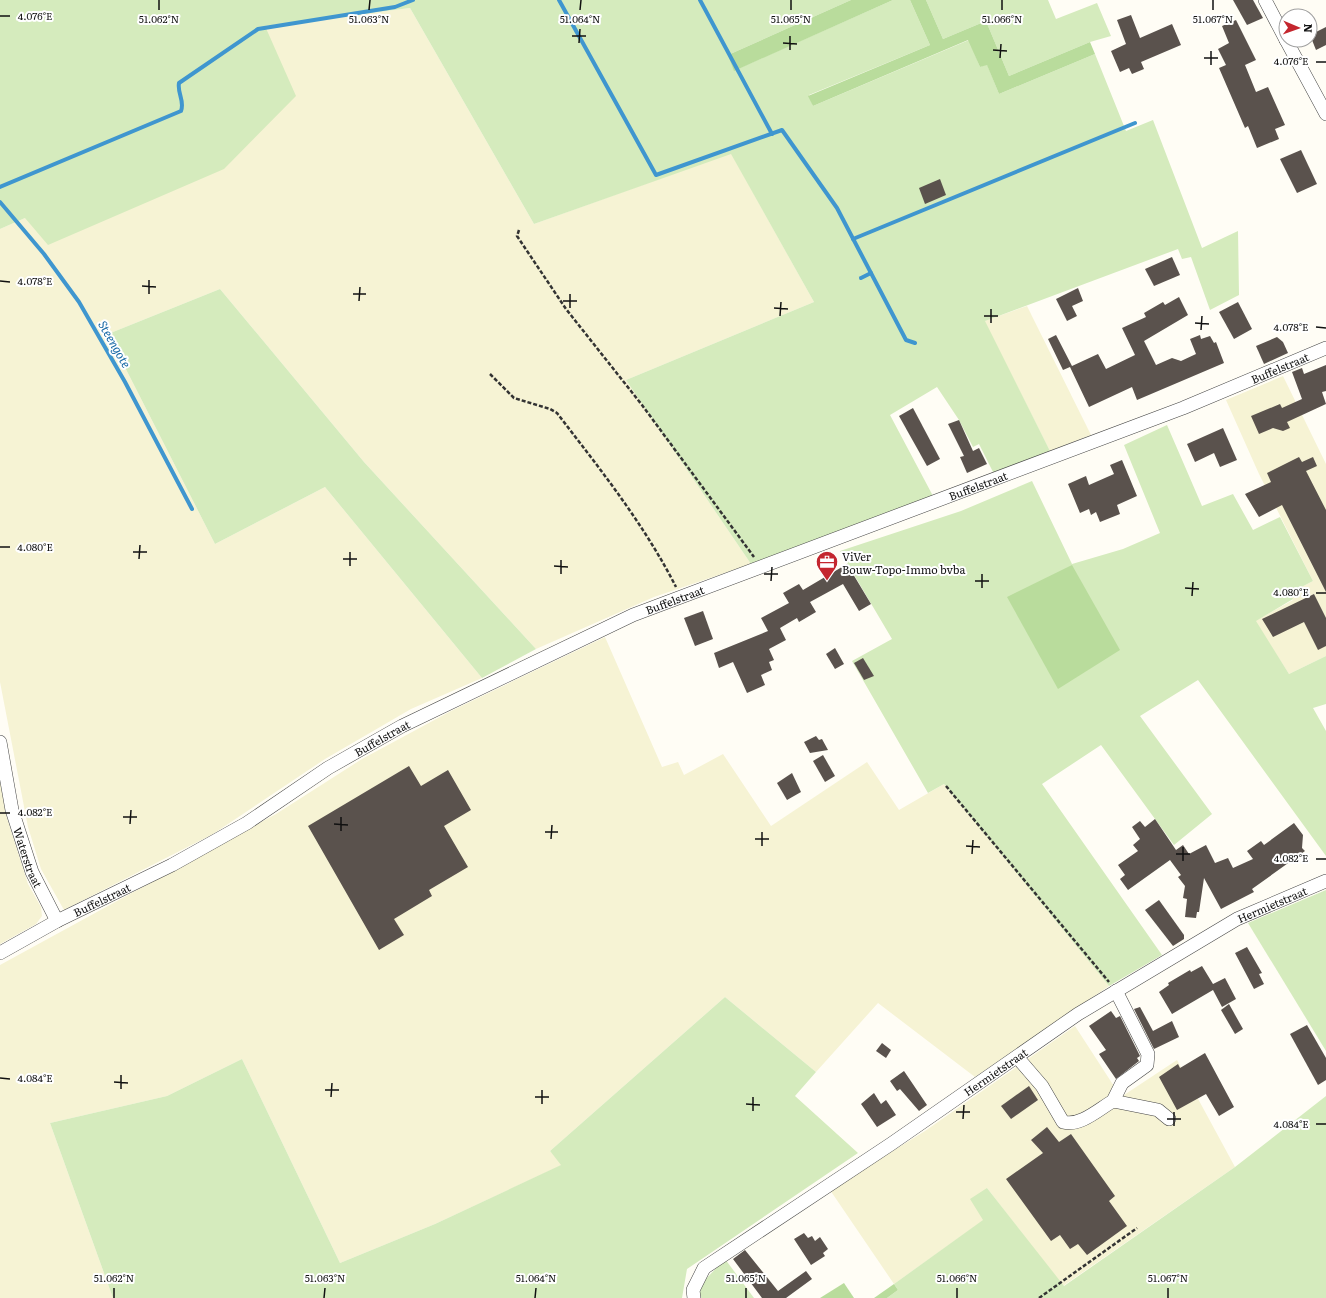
<svg xmlns="http://www.w3.org/2000/svg" width="1326" height="1298" viewBox="0 0 1326 1298" font-family="Literata,serif">
  <style>
    .farmland { fill: #f6f3d4 }
    .green { fill: #d5ebbd }
    .forest { fill: #b9dc9c }
    .lines { fill: none; stroke-linecap: round; stroke-linejoin: round }
    .stream { stroke: #3f96cf; stroke-width: 4 }
    .building { fill: #5a524d }
    .minor-casing { stroke: #444; stroke-width: 14 }
    .path { stroke: #333; stroke-width: 2.5; stroke-dasharray: 4 2; stroke-linecap: butt }
    .minor { stroke: #fff; stroke-width: 13 }
    .ticks { fill: none; stroke: #111; stroke-width: 1.5 }
    .labels { text-anchor: middle; dominant-baseline: central; stroke-width: 4; stroke-linejoin: round; paint-order: stroke }
    .street-label { font-size: 11px; fill: #111; stroke: #fff }
    .poi-label { font-size: 11px; fill: #111; stroke: #fff; text-anchor: start }
    .water-label { font-size: 12px; font-style: italic; fill: #1768a6; stroke: #fff }
    .ticks-label { font-size: 10px; text-anchor: middle; fill: #111; stroke: #fff; stroke-width: 4; stroke-linejoin: round; paint-order: stroke }
  </style>
  <rect width="100%" height="100%" fill="#fffdf5"/>
  <!-- farmland -->
  <g class="farmland">
    <path d="M410,8L534,224L731,153L814,302L626,380L751,564L654,597L536,649L364,462L220,289L108,334L215,544L325,487L482,678L411,709L325,759L213,834L64,910L41,869L28,827L0,682V229L25,218L264,26Z"/>
    <path d="M1027,306L1091,435L1050,451L984,321Z"/>
    <path d="M1283,376L1326,464V656L1289,674L1255,621L1293,600L1290,593L1313,581L1259,474L1226,400Z"/>
    <path d="M605,637L662,767L678,762L684,775L723,754L771,826L867,762L899,810L944,784L1109,986L975,1077L878,1003L816,1072L725,997L550,1151L562,1165L435,1224L340,1263L242,1059L167,1096L50,1123L113,1298H0V965L276,814L362,759L451,711Z"/>
    <path d="M0,781L6,815L28,884L41,907L42,916L36,924L0,944Z"/>
    <path d="M1075,1026L1121,1097L1177,1060L1235,1167L1063,1286L987,1188L984,1220L894,1284L830,1190L925,1131Z"/>
  </g>
  <!-- green -->
  <g class="green">
    <path d="M0,0H851L728,55L735,70L893,0H910L930,45L809,95L813,106L969,40L980,67L987,64L999,94L1095,54L1126,131L1153,120L1202,248L1238,231L1239,295L1210,310L1191,257L1182,259L1178,249L985,321L1050,451L994,474L979,444L973,447L959,420L937,387L890,415L933,496L751,564L626,380L814,302L731,154L534,224L410,8L265,26L296,96L224,169L48,245L25,218L0,229Z"/>
    <path d="M926,0H1048L1056,19L1097,3L1111,36L1090,42L1009,76L986,21L943,39Z"/>
    <path d="M220,289L364,462L536,649L482,678L325,487L215,544L108,334Z"/>
    <path d="M1167,425L1202,506L1233,494L1253,530L1280,517L1313,581L1290,593L1293,599L1256,621L1289,674L1326,656V704L1313,708L1326,731V856L1198,680L1140,716L1212,814L1174,845L1101,745L1042,784L1162,955L1109,986L944,784L928,793L852,661L892,639L840,551L961,511L1032,481L1072,564L1123,549L1160,533L1124,445Z"/>
    <path d="M1326,890V1051L1248,923Z"/>
    <path d="M725,997L816,1072L795,1096L858,1153L687,1269L682,1298H113L50,1123L167,1096L242,1059L340,1263L435,1224L561,1165L550,1151Z"/>
    <path d="M1326,1096V1298H887L898,1290L894,1284L983,1220L970,1199L987,1188L1064,1286L1235,1167Z"/>
    <path d="M725,1259L754,1298H699L702,1283Z"/>
  </g>
  <!-- forest -->
  <g class="forest">
    <path d="M851,0H893L734,71L728,55Z"/>
    <path d="M910,0H926L943,39L986,21L1009,76L1090,42L1095,54L999,94L987,65L980,67L968,40L813,106L808,96L930,45Z"/>
    <path d="M1072,565L1120,650L1058,689L1007,597Z"/>
    <path d="M844,1283L854,1298H820Z"/>
    <path d="M894,1284L898,1290L887,1298H874Z"/>
  </g>
  <g class="lines">
    <!-- stream -->
    <g class="stream">
      <path d="M559,0L656,175L782,130L837,208L906,340L915,343"/>
      <path d="M700,0L772,134"/>
      <path d="M0,187L181,111C185,101 177,93 179,83L258,29L395,7L413,0"/>
      <path d="M0,202L44,254L79,302L125,382L192,509"/>
      <path d="M853,239L1135,123"/>
      <path d="M861,278L871,273"/>
    </g>
  </g>
  <!-- building -->
  <g class="building">
    <path d="M1233,0H1253L1263,18L1247,25Z"/>
    <path d="M1131,15L1140,38L1172,24L1181,45L1141,62L1144,69L1132,74L1129,68L1120,72L1111,51L1126,44L1117,20Z"/>
    <path d="M1236,20L1256,60L1245,65L1256,92L1268,87L1285,125L1275,129L1279,139L1257,148L1248,126L1245,128L1219,68L1226,65L1218,49L1229,43L1222,26Z"/>
    <path d="M1326,27V45L1316,50L1310,35Z"/>
    <path d="M1301,150L1317,184L1297,193L1280,159Z"/>
    <path d="M940,179L946,195L925,204L919,188Z"/>
    <path d="M1172,257L1180,275L1154,286L1145,269Z"/>
    <path d="M1078,288L1083,301L1072,306L1077,316L1067,321L1056,299Z"/>
    <path d="M1179,297L1188,315L1144,341L1156,365L1172,358L1181,361L1196,354L1190,339L1200,335L1201,339L1210,336L1214,343L1216,342L1224,363L1137,400L1132,387L1089,407L1070,367L1063,370L1048,339L1056,335L1072,366L1098,354L1106,369L1135,355L1122,328L1146,317L1144,313L1163,302L1165,305Z"/>
    <path d="M1238,302L1252,329L1234,339L1219,312Z"/>
    <path d="M1277,337L1283,342L1288,353L1264,364L1256,346Z"/>
    <path d="M1326,365V391L1322,392L1326,404L1287,422L1290,428L1283,431L1273,428L1259,434L1251,416L1280,404L1282,408L1302,399L1292,372L1302,368L1304,374Z"/>
    <path d="M913,408L940,459L927,466L899,416Z"/>
    <path d="M959,420L973,451L979,448L987,464L967,473L960,457L964,456L948,424Z"/>
    <path d="M1223,428L1237,460L1220,467L1214,453L1195,462L1187,444Z"/>
    <path d="M1299,457L1302,462L1313,457L1317,466L1306,471L1326,510V592L1282,505L1259,517L1245,494L1271,482L1267,473Z"/>
    <path d="M1122,460L1137,496L1117,505L1120,514L1100,522L1096,512L1091,515L1089,509L1080,513L1068,484L1086,476L1089,485L1114,474L1110,465Z"/>
    <path d="M847,564L871,604L859,611L843,584L810,602L816,612L799,622L797,618L780,628L786,640L769,649L774,660L769,662L772,670L761,675L765,685L747,693L733,662L719,668L714,653L768,631L761,618L789,603L783,593L799,584L803,590Z"/>
    <path d="M1314,594L1326,618V646L1318,650L1304,622L1273,637L1262,619Z"/>
    <path d="M703,611L713,639L695,646L684,618Z"/>
    <path d="M835,648L844,664L835,669L826,654Z"/>
    <path d="M863,658L874,676L864,680L854,663Z"/>
    <path d="M816,736L819,740L822,739L828,750L810,753L804,742Z"/>
    <path d="M823,755L835,776L825,782L813,761Z"/>
    <path d="M409,766L421,786L448,770L471,810L444,826L468,867L429,890L432,896L394,919L404,935L379,950L308,826Z"/>
    <path d="M792,773L801,792L787,800L777,783Z"/>
    <path d="M1155,819L1176,850L1183,845L1189,854L1206,845L1215,863L1228,858L1233,868L1253,859L1247,851L1261,841L1264,845L1294,823L1303,835L1302,848L1305,851L1252,889L1254,892L1221,909L1204,878L1199,912H1197L1196,918L1185,917L1187,899L1183,898L1185,886L1178,877L1181,875L1170,860L1128,890L1120,879L1125,875L1118,865L1138,851L1133,845L1140,839L1132,827L1140,821L1145,827Z"/>
    <path d="M1159,900L1184,935V939L1173,946L1145,910Z"/>
    <path d="M1247,947L1262,973L1259,974L1264,984L1254,989L1235,953Z"/>
    <path d="M1202,966L1213,984L1225,978L1236,999L1222,1007L1213,990L1172,1014L1159,992L1169,985L1168,983L1190,970L1191,972Z"/>
    <path d="M1229,1004L1243,1029L1235,1034L1221,1010Z"/>
    <path d="M1140,1007L1153,1031L1172,1021L1179,1037L1154,1049L1134,1009Z"/>
    <path d="M1111,1011L1116,1018L1120,1016L1140,1056L1137,1058L1139,1061L1116,1079L1099,1054L1106,1050L1089,1026Z"/>
    <path d="M1307,1025L1326,1058V1080L1318,1085L1290,1034Z"/>
    <path d="M882,1043L891,1050L886,1058L876,1051Z"/>
    <path d="M1205,1053L1234,1107L1219,1116L1206,1094L1177,1110L1159,1077L1178,1064L1180,1068Z"/>
    <path d="M904,1071L927,1105L919,1111L900,1089L897,1091L890,1081Z"/>
    <path d="M1029,1086L1038,1100L1011,1119L1001,1106Z"/>
    <path d="M874,1093L881,1104L886,1100L896,1115L877,1127L861,1104Z"/>
    <path d="M1047,1127L1059,1142L1071,1134L1115,1196L1109,1201L1127,1226L1087,1255L1078,1244L1070,1249L1060,1235L1051,1241L1006,1179L1043,1153L1031,1140Z"/>
    <path d="M804,1233L808,1238L812,1236L815,1241L820,1237L828,1249L823,1253L825,1256L811,1265L794,1239Z"/>
    <path d="M745,1250L778,1291L806,1271L812,1279L786,1298H762L733,1259Z"/>
  </g>
  <g class="lines">
    <!-- minor casing -->
    <g class="minor-casing">
      <g id="minor">
        <path d="M1265,0L1286,40"/>
        <path d="M1286,40L1326,114"/>
        <path id="s1" d="M0,742L12,810L32,872L57,921"/>
        <path id="s2" d="M0,953L57,921L172,865L247,823L328,768L402,726L633,615L1183,408L1326,348"/>
        <path d="M1017,1057L1042,1086L1063,1122C1080,1127 1099,1109 1113,1101L1158,1110L1169,1119"/>
        <path d="M1113,1101L1122,1083L1147,1065L1148,1054L1116,991"/>
        <path id="s3" d="M694,1298L693,1290L704,1268L891,1144L1078,1014L1237,919L1326,881"/>
      </g>
    </g>
    <!-- path -->
    <g class="path">
      <path d="M519,230L517,236L566,309L642,405L754,557"/>
      <path d="M490,374L514,398L550,409L557,413C600,469 644,524 676,587"/>
      <path d="M946,786L1109,982"/>
      <path d="M1039,1298L1137,1228"/>
    </g>
    <!-- minor -->
    <use href="#minor" class="minor"/>
  </g>
  <!-- ticks -->
  <path class="ticks" d="M159,10V0M369,10L370,0M580,10L581,0M791,10V0M1002,10V0M1213,10V0M0,16H10M572,36H586M579,43L580,29M783,43L797,44M790,50V36M993,50L1007,51M1000,58L1001,44M1204,58H1218M1316,62H1326M1211,65V51M0,281L10,282M142,286L156,287M149,294V280M353,294H366M359,301L360,287M563,301H577M570,308V294M774,308L788,309M780,316L781,302M984,316H998M991,323V309M1195,323L1209,324M1316,327L1326,328M1201,330L1202,316M0,547H10M133,552H147M139,559L140,545M343,559H357M350,566V552M554,566L568,567M561,574V560M764,574H778M771,581L772,567M975,581H989M982,588V574M1185,588L1199,589M1316,593H1326M1192,596L1193,582M0,813H10M123,817H137M130,824L131,810M334,824L348,825M341,831V817M545,832H558M551,839L552,825M755,839H769M762,846V832M966,846L980,847M972,854L973,840M1176,854H1190M1316,859H1326M1183,861V847M0,1078L10,1079M114,1082L128,1083M121,1089V1075M325,1090H339M331,1097L332,1083M535,1097H549M542,1104V1090M746,1104L760,1105M753,1111V1097M956,1112H970M963,1119L964,1105M1167,1119H1181M1316,1124H1326M1174,1126V1112M114,1298V1288M324,1298L325,1288M535,1298L536,1288M746,1298V1288M957,1298V1288M1168,1298V1288"/>
  <!-- icons -->
  <defs>
    <g id="office-pin" transform="scale(1.15)"><path d="M0 17L-7.5 6A9.5 9.5 0 1 1 7.5 6Z" fill="#c4262e" stroke="#fff"/><path d="M-6-3h4V-5.5h4V-3h4V5H-6ZM-1-4.5V-3h2v-1.5ZM-6 0V1H6V0Z" fill="#fff"/></g>
  </defs>
  <g fill-rule="evenodd">
    <use href="#office-pin" x="827" y="562"/>
  </g>
  <g class="labels">
    <!-- street labels -->
    <g class="street-label">
      <text stroke="none"><textPath href="#s2" startOffset="1411">Buffelstraat</textPath></text>
      <text stroke="none"><textPath href="#s2" startOffset="1087">Buffelstraat</textPath></text>
      <text stroke="none"><textPath href="#s2" startOffset="763">Buffelstraat</textPath></text>
      <text stroke="none"><textPath href="#s2" startOffset="439">Buffelstraat</textPath></text>
      <text stroke="none"><textPath href="#s1" startOffset="119">Waterstraat</textPath></text>
      <text stroke="none"><textPath href="#s2" startOffset="115">Buffelstraat</textPath></text>
      <text stroke="none"><textPath href="#s3" startOffset="708">Hermietstraat</textPath></text>
      <text stroke="none"><textPath href="#s3" startOffset="384">Hermietstraat</textPath></text>
    </g>
    <!-- poi labels -->
    <g class="poi-label">
      <text x="842" y="556">ViVer<tspan x="842" dy="13">Bouw-Topo-Immo bvba</tspan></text>
    </g>
    <!-- water labels -->
    <g class="water-label">
      <text transform="translate(115 344) rotate(60)">Steengote</text>
    </g>
  </g>
  <g class="ticks-label">
    <text x="35" y="20">4.076°E</text>
    <text x="159" y="23">51.062°N</text>
    <text x="369" y="23">51.063°N</text>
    <text x="580" y="23">51.064°N</text>
    <text x="791" y="23">51.065°N</text>
    <text x="1002" y="23">51.066°N</text>
    <text x="1213" y="23">51.067°N</text>
    <text x="1291" y="65">4.076°E</text>
    <text x="35" y="285">4.078°E</text>
    <text x="1291" y="331">4.078°E</text>
    <text x="35" y="551">4.080°E</text>
    <text x="1291" y="596">4.080°E</text>
    <text x="35" y="816">4.082°E</text>
    <text x="1291" y="862">4.082°E</text>
    <text x="35" y="1082">4.084°E</text>
    <text x="1291" y="1128">4.084°E</text>
    <text x="114" y="1282">51.062°N</text>
    <text x="325" y="1282">51.063°N</text>
    <text x="536" y="1282">51.064°N</text>
    <text x="746" y="1282">51.065°N</text>
    <text x="957" y="1282">51.066°N</text>
    <text x="1168" y="1282">51.067°N</text>
  </g>
  <!-- north arrow -->
  <g transform="translate(1298 28) rotate(92)"><circle r="19" fill="#ffffff" stroke="#a0a0a0"/>
  <path d="M0-3L7 15L0 10L-7 15Z" fill="#c4262e"/>
  <text y="-6" font-size="11" font-weight="bold" text-anchor="middle" fill="#111111">N</text>
  </g>
</svg>
